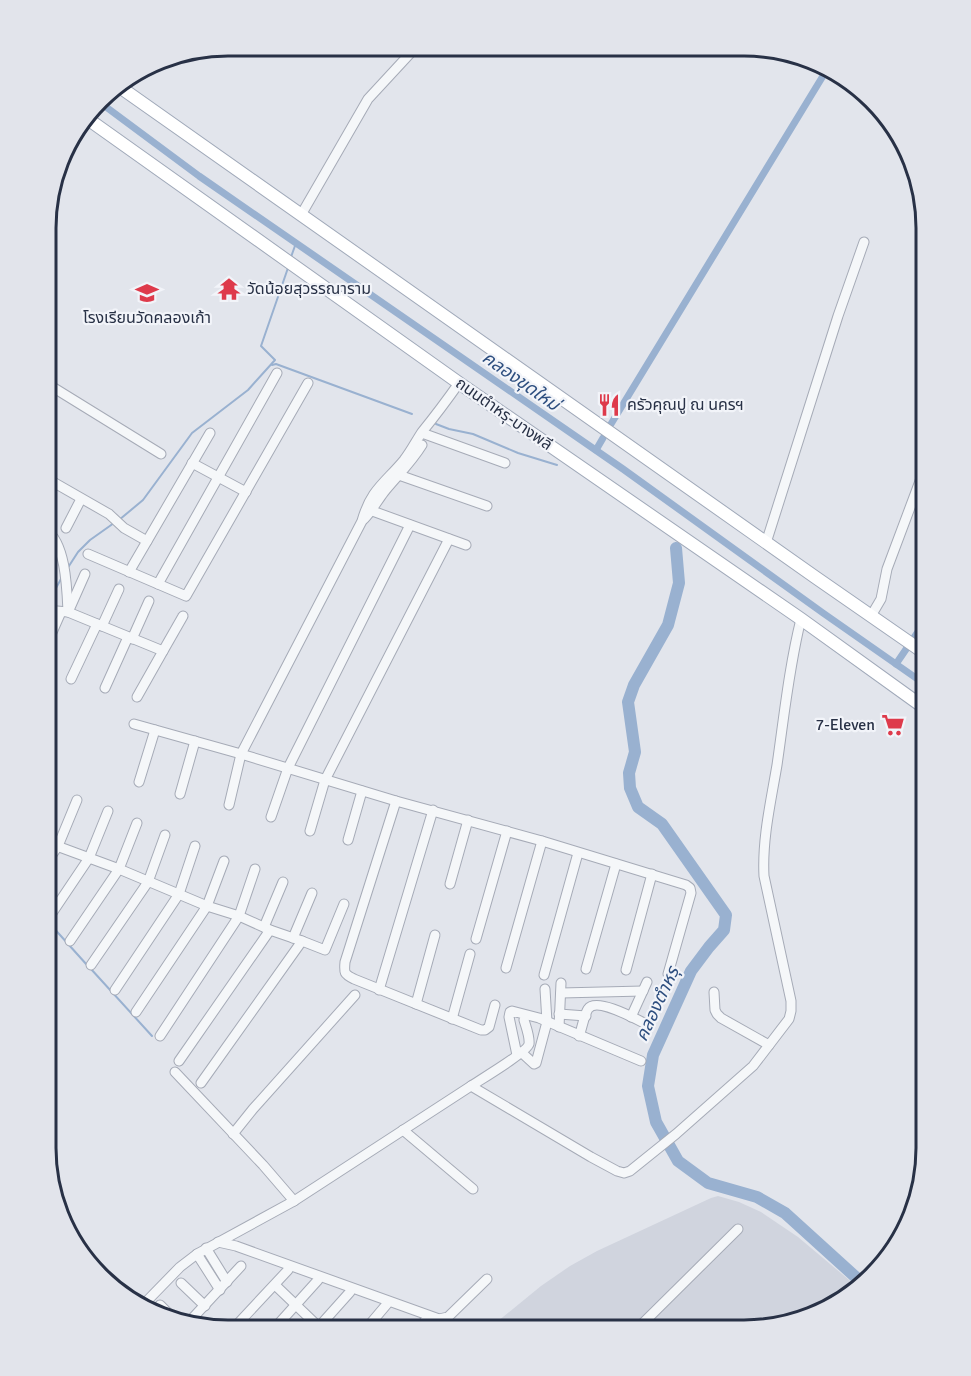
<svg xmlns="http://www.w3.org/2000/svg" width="971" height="1376" viewBox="0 0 971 1376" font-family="Signika,'Noto Sans Thai',sans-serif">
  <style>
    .built { fill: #d0d4de }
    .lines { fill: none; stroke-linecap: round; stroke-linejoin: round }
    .stream { stroke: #99b1d0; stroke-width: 2 }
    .canal { stroke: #99b1d0; stroke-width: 7 }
    .river { stroke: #99b1d0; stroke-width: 12 }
    .minor-casing { stroke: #a6abb7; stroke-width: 11 }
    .major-casing { stroke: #a0a9b9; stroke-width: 14 }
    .minor { stroke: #f5f7f9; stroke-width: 9 }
    .major { stroke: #fff; stroke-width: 12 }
    .labels { text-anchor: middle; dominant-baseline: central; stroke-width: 4.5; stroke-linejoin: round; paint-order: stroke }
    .poi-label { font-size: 16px; fill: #283146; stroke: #f2f4f9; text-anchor: start }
    .street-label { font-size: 16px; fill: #283146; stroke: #f2f4f9 }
    .water-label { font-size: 18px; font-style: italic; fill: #2d4e7f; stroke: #f2f4f9 }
    .rim { fill: none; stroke: #283146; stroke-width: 3 }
  </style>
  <rect width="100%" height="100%" fill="#e2e5ec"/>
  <!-- built -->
  <path class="built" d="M718,1196L739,1202L761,1212L798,1237L855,1285L824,1312L744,1331L487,1330L541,1286L570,1266L597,1251L711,1198Z"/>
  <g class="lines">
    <!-- stream -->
    <g class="stream">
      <path d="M291,257L296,243"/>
      <path d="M272,365L276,364L412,414"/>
      <path d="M436,424L449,429L473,434L518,453L557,465"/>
      <path d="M119,520L143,500L192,433L248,390L275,360L261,346L289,265"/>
      <path d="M67,569L78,552L90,540L114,523"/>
      <path d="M46,595L51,597L61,579"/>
      <path d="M45,921L51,925L87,965"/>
      <path d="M91,969L152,1036"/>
    </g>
    <!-- canal -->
    <g class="canal">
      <path d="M98,101L199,176L623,469L823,613L926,685"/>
      <path d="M611,424L826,71"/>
      <path d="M596,450L603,438"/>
      <path d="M896,664L926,620"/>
    </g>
    <!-- river -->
    <path class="river" d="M676,548L679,583L668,625L634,685L628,702L635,752L629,773L630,788L638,807L662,824L726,915L724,930L709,947L691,971L653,1055L648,1086L656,1122L678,1161L708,1183L757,1197L785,1213L860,1281"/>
    <!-- minor casing -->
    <g class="minor-casing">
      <g id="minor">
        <path d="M301,215L368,99L417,46"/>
        <path d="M46,383L161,454"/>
        <path d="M422,433L505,463"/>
        <path d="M192,463L246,492"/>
        <path d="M396,474L487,506"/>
        <path d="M46,478L109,514L124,528L147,541"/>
        <path d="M46,495L53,482"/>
        <path d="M367,509L466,545"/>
        <path d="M364,519C372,511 377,501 384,492C397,476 411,463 422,445"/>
        <path d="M66,528L81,499"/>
        <path d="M46,530C66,543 67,590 68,612"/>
        <path d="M766,543L838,316L864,242"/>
        <path d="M88,554L186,596L308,383"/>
        <path d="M129,572L210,433"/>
        <path d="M158,584L277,373"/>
        <path d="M46,610L68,612L163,651L137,697"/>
        <path d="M69,610L85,574"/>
        <path d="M871,616L881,599L887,569L926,465"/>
        <path d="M102,626L119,589"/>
        <path d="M132,639L149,601"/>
        <path d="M46,646L61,612"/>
        <path d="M163,651L183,616"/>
        <path d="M71,679L97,624"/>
        <path d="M105,688L128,637"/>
        <path d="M134,724L241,754L396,801L542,841L686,885L690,888L691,893L668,974"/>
        <path d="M139,782L155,730"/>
        <path d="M180,794L195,741"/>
        <path d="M46,796L49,788"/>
        <path d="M396,801L345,962C344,973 344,974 354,979L481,1030H485L489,1027L495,1005"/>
        <path d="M229,805L241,754L362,521C371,489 385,483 404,460C411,451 416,441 422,432C435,416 447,400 459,383"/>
        <path d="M271,817L288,768L410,525"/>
        <path d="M310,831L325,780L449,539"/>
        <path d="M348,840L362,791"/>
        <path d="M46,842L119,869L207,906L239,916L270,930L302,941L201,1083"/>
        <path d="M45,865L58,846L77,800"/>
        <path d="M450,884L468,820"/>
        <path d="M50,916L89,858L108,811"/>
        <path d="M264,927L283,882"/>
        <path d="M293,938L312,893"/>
        <path d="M476,939L507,831"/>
        <path d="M70,941L119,869L137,823"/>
        <path d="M302,941L325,950L344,904"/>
        <path d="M91,965L148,882L165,835"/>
        <path d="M506,968L542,841"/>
        <path d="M586,969L616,864"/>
        <path d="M626,970L652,874"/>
        <path d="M544,975L578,853"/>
        <path d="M115,990L179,894L195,846"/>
        <path d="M379,990L433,810"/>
        <path d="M714,992L715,1010L717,1014L721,1018L769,1045"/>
        <path d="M561,993L643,991"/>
        <path d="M416,1004L435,935"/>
        <path d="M136,1012L207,906L224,861"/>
        <path d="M559,1014L586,1016"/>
        <path d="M631,1017L647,982"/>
        <path d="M452,1019L470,954"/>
        <path d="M559,1027L561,983"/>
        <path d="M160,1036L239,916L255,869"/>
        <path d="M579,1036C582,1029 584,1015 588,1009C596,997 636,1019 646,1024"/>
        <path d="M521,1052L534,1064L536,1063L547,1022L545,989"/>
        <path d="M517,1055L509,1017L510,1012L512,1011L539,1018L641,1061"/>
        <path d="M179,1061L270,930"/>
        <path d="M175,1072L263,1165L294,1201"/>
        <path d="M471,1086C480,1080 527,1052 529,1044C530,1037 526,1027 524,1020"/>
        <path d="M403,1130L473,1189"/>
        <path d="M233,1134L253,1109L355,995"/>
        <path d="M218,1242L236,1246L439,1319L448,1317L487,1279"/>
        <path d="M206,1248L227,1282"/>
        <path d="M197,1254L220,1290"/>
        <path d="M181,1283L205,1306"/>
        <path d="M275,1285L322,1330"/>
        <path d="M160,1305L173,1318"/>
        <path d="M142,1306L180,1267L197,1254L294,1201L471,1086L591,1157L617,1171L624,1173L630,1171L676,1134L753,1066L789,1019L791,1011V1001L764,876C762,839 771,801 777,765C784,717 789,667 801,619"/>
        <path d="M188,1323L241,1266"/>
        <path d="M232,1330L288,1270"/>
        <path d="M273,1330L318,1280"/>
        <path d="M316,1330L350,1292"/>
        <path d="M365,1330L387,1304"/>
        <path d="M416,1330L427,1319"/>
        <path d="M635,1331L738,1229"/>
      </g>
    </g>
    <!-- major casing -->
    <g class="major-casing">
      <g id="major">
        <path d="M117,85L815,577L926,654"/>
        <path d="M85,117L459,383L801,619L926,709"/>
      </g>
    </g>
    <!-- minor -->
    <use href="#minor" class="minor"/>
    <!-- major -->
    <use href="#major" class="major"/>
  </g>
  <!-- icons -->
  <defs>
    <g id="temple-bare" transform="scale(1.8)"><path d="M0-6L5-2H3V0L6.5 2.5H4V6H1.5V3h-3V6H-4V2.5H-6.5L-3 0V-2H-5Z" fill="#de3a4b" stroke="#f2f4f9" stroke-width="2.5" paint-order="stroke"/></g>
    <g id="school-bare" transform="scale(1.8)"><path d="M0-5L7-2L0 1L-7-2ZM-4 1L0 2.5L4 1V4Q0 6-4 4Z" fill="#de3a4b" stroke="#f2f4f9" stroke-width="2.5" paint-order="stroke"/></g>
    <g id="restaurant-bare" transform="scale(1.8)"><path d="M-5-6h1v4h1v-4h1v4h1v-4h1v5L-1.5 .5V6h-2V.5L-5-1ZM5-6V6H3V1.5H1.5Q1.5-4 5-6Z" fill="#de3a4b" stroke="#f2f4f9" stroke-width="2.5" paint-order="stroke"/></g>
    <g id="supermarket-bare" transform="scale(1.8)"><path d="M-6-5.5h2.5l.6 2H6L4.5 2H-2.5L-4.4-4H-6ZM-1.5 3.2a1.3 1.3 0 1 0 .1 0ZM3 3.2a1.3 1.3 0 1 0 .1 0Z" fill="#de3a4b" stroke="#f2f4f9" stroke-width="2.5" paint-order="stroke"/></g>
  </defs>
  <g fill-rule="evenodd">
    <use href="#temple-bare" x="229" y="289"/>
    <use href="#school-bare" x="147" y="293"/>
    <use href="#restaurant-bare" x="609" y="405"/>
    <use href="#supermarket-bare" x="893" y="725"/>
  </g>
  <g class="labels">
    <!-- poi labels -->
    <g class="poi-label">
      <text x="247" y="289">วัดน้อยสุวรรณาราม</text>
      <text x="147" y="318" text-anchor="middle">โรงเรียนวัดคลองเก้า</text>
      <text x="627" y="405">ครัวคุณปู ณ นครฯ</text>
      <text x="875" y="725" text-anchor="end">7-Eleven</text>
    </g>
    <!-- street labels -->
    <g class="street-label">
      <text transform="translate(504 414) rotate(35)">ถนนตำหรุ-บางพลี</text>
    </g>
    <!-- water labels -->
    <g class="water-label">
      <text transform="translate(521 381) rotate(35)">คลองขุดใหม่</text>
      <text transform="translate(657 1004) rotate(-65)">คลองตำหรุ</text>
    </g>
  </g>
  <!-- crop -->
  <path d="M0 0H971V1376H0ZM228 56H744A172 172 0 0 1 916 228V1148A172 172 0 0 1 744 1320H228A172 172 0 0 1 56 1148V228A172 172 0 0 1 228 56Z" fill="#e2e4eb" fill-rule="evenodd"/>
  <path class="rim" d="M228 56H744A172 172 0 0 1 916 228V1148A172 172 0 0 1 744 1320H228A172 172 0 0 1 56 1148V228A172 172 0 0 1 228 56Z"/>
</svg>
